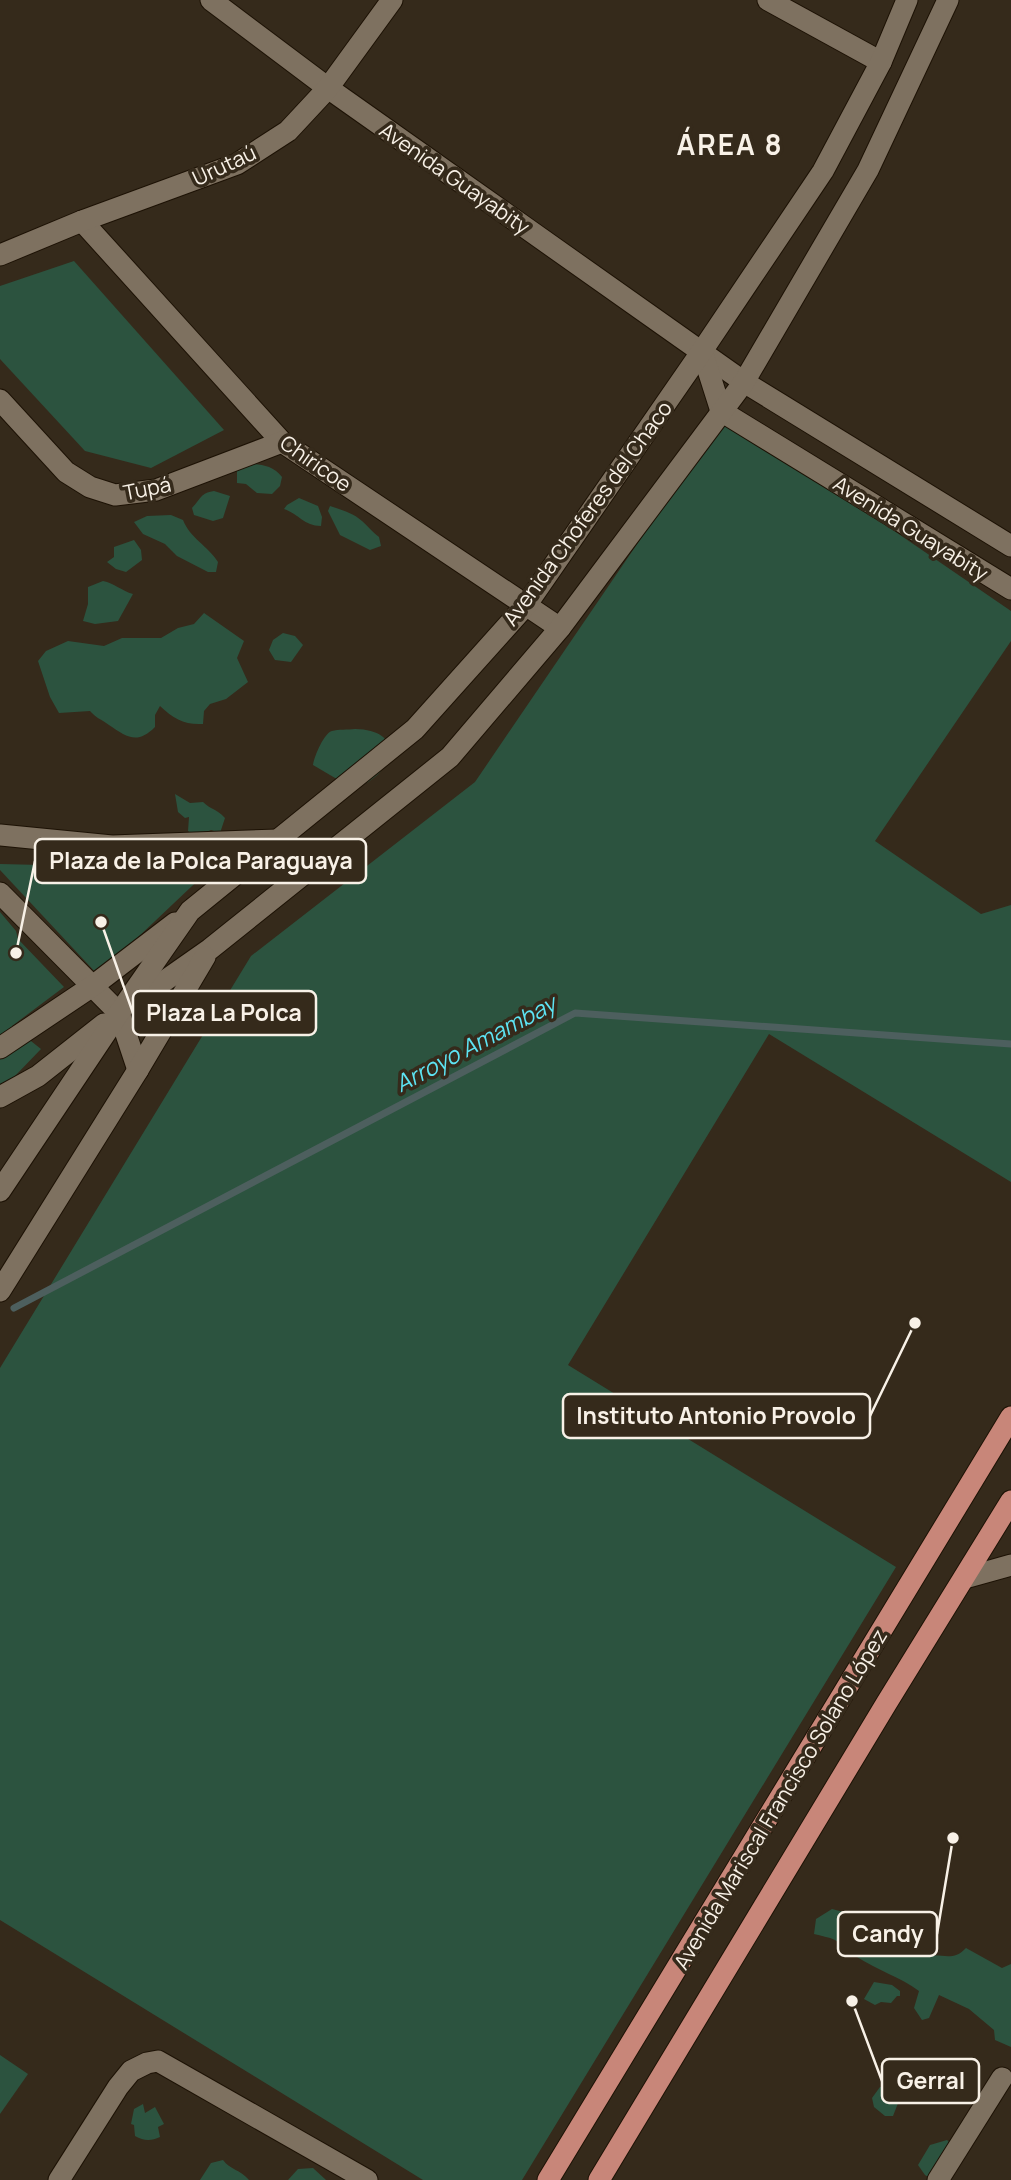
<svg xmlns="http://www.w3.org/2000/svg" width="1011" height="2180" viewBox="0 0 1011 2180" font-family="Manrope,sans-serif">
  <style>
    .green { fill: #2c533f }
    .lines { fill: none; stroke-linecap: round; stroke-linejoin: round }
    .stream { stroke: #4d5f5e; stroke-width: 7 }
    .minor-casing { stroke: #1d1205; stroke-width: 23 }
    .major-casing { stroke: #1d1205; stroke-width: 23 }
    .minor { stroke: #7e7160; stroke-width: 21 }
    .major { stroke: #c88679; stroke-width: 21 }
    .labels { text-anchor: middle; dominant-baseline: central; stroke-width: 7; stroke-linejoin: round; paint-order: stroke }
    .street-label { font-size: 21px; fill: #f8f1e7; stroke: #352a1b }
    .water-label { font-size: 23px; font-style: italic; fill: #5de4f3; stroke: #352a1b }
    .district-label { font-size: 28px; font-weight: bold; letter-spacing: 2px; fill: #f8f1e7; stroke: #352a1b }
    .leader { fill: none; stroke: #f8f1e7; stroke-width: 2.5 }
    .callout-dot { fill: #f8f1e7; stroke: #352a1b; stroke-width: 2.5 }
    .callout { fill: #352a1b; stroke: #f8f1e7; stroke-width: 2.5 }
    .callout-label { font-size: 23px; text-anchor: middle; font-weight: bold; fill: #f8f1e7 }
  </style>
  <rect width="100%" height="100%" fill="#352a1b"/>
  <!-- green -->
  <g class="green">
    <path d="M74,261L224,430L151,468L85,451L0,359V286Z"/>
    <path d="M725,415L1011,611V641L875,841L981,914L1011,905V1182L769,1034L568,1365L896,1567L522,2180H423L0,1920V1368L251,956L475,782Z"/>
    <path d="M245,463C260,465 272,464 282,477L280,486L272,494L257,493L246,484L237,483V471Z"/>
    <path d="M214,491L230,496L223,518L213,521L194,515L192,508C201,499 200,493 214,491Z"/>
    <path d="M299,498L318,506L322,517L321,526C304,526 299,514 284,509L287,505Z"/>
    <path d="M330,506C342,510 353,513 362,521C368,526 372,532 379,537L381,546L370,550L340,535L328,511Z"/>
    <path d="M171,515L183,520C190,538 208,546 218,562L216,572H208L177,556L165,544L143,534L134,522L147,516Z"/>
    <path d="M134,540L141,550L142,560L126,572L116,569L107,562L114,557V547Z"/>
    <path d="M103,581C114,583 122,591 133,594L118,621L95,624L83,621L88,604V587Z"/>
    <path d="M204,613L244,641L237,658L248,682L226,699L210,704L204,711L203,724C184,725 174,719 160,706L155,715V727C137,745 127,737 109,725C101,719 96,718 90,711L59,713L50,697L38,661L46,651L68,641L104,646L122,638H161L178,628L194,624Z"/>
    <path d="M283,633L295,636L303,645L291,662L275,660L269,650L273,640Z"/>
    <path d="M355,729C405,730 396,770 359,787L347,785L313,765C314,757 324,733 332,731C338,729 348,730 355,729Z"/>
    <path d="M175,794L190,803L203,802C211,810 216,808 225,818L220,833L211,830C203,834 196,837 188,831L189,817L185,818L178,812Z"/>
    <path d="M0,864L210,869L98,975L0,870Z"/>
    <path d="M0,912L16,931L18,939L64,987L12,1026L41,1049L14,1077L0,1086Z"/>
    <path d="M832,1909L855,1915L880,1932L905,1939L924,1957C942,1952 952,1963 966,1948L1002,1968L1011,1964V2047L995,2040L994,2030L969,2009L939,1995L929,2018L922,2020L914,2008L919,1991C900,1977 877,1970 857,1957C849,1953 843,1945 835,1940C829,1937 821,1936 814,1934L816,1919Z"/>
    <path d="M874,1982L892,1985L900,1991V1996H897L891,2003L881,2002L875,2005L864,1999Z"/>
    <path d="M0,2055L28,2074L0,2114Z"/>
    <path d="M880,2087H897L902,2093L893,2116H885L874,2107L872,2098Z"/>
    <path d="M143,2104L145,2113L155,2107L164,2124L158,2127L160,2137C151,2141 144,2141 135,2136L134,2125L131,2124L134,2109Z"/>
    <path d="M947,2140L952,2145L933,2180L925,2175L918,2165L930,2145Z"/>
    <path d="M223,2160C230,2170 240,2169 249,2180H200L211,2163Z"/>
    <path d="M313,2168L326,2180H288L298,2169Z"/>
  </g>
  <g class="lines">
    <!-- stream -->
    <path class="stream" d="M14,1308L575,1013L1011,1044"/>
    <!-- minor casing -->
    <g class="minor-casing">
      <g id="minor">
        <path d="M211,0L328,88L744,382L1011,546"/>
        <path d="M768,0L881,62"/>
        <path d="M82,221L282,442L560,628"/>
        <path d="M0,255L82,221L237,164L288,131L328,88L392,0"/>
        <path d="M702,351L721,411L1011,589"/>
        <path d="M0,400L66,472L90,487L115,495L156,490L282,442"/>
        <path d="M0,835L112,846L278,840"/>
        <path d="M0,893L119,1013L138,1070"/>
        <path d="M133,1003L210,949L450,757L560,628L744,382L868,170L948,0"/>
        <path d="M0,1048L94,985L175,923"/>
        <path d="M0,1097L38,1076L104,1024"/>
        <path d="M0,1191L119,1013L190,911L415,729L527,604L702,351L823,171L881,62L907,0"/>
        <path d="M0,1291L138,1070L205,957"/>
        <path d="M965,1578L1011,1565"/>
        <path d="M59,2180L118,2087L131,2071L147,2063L158,2061L367,2180"/>
        <path d="M938,2180L1002,2078"/>
      </g>
    </g>
    <!-- major casing -->
    <g class="major-casing">
      <g id="major">
        <path d="M548,2180L1011,1417"/>
        <path d="M599,2180L886,1704L1011,1501"/>
      </g>
    </g>
    <!-- minor -->
    <use href="#minor" class="minor"/>
    <!-- major -->
    <use href="#major" class="major"/>
  </g>
  <g class="labels">
    <!-- street labels -->
    <g class="street-label">
      <text transform="translate(224 165) rotate(-25)">Urutaú</text>
      <text transform="translate(455 178) rotate(35)">Avenida Guayabity</text>
      <text transform="translate(316 463) rotate(35)">Chiricoe</text>
      <text transform="translate(147 488) rotate(-11)">Tupá</text>
      <text transform="translate(587 513) rotate(-54)">Avenida Choferes del Chaco</text>
      <text transform="translate(911 528) rotate(32)">Avenida Guayabity</text>
      <text transform="translate(780 1799) rotate(-59)">Avenida Mariscal Francisco Solano López</text>
    </g>
    <!-- water labels -->
    <g class="water-label">
      <text transform="translate(475 1043) rotate(-28)">Arroyo Amambay</text>
    </g>
    <!-- district labels -->
    <g class="district-label">
      <text x="730" y="144">ÁREA 8</text>
    </g>
  </g>
  <!-- callouts -->
  <path class="leader" d="M16 953L35 861M101 922L133 1013M915 1323L870 1416M953 1838L937 1934M852 2001L882 2081"/>
  <g class="callout-dot">
    <circle cx="16" cy="953" r="7"/>
    <circle cx="101" cy="922" r="7"/>
    <circle cx="915" cy="1323" r="7"/>
    <circle cx="953" cy="1838" r="7"/>
    <circle cx="852" cy="2001" r="7"/>
  </g>
  <g class="callout">
    <rect x="35" y="839" width="331" height="44" rx="7"/>
    <rect x="133" y="991" width="183" height="44" rx="7"/>
    <rect x="563" y="1394" width="307" height="44" rx="7"/>
    <rect x="838" y="1912" width="99" height="44" rx="7"/>
    <rect x="882" y="2059" width="97" height="44" rx="7"/>
  </g>
  <g class="callout-label">
    <text x="201" y="869">Plaza de la Polca Paraguaya</text>
    <text x="224" y="1021">Plaza La Polca</text>
    <text x="716" y="1424">Instituto Antonio Provolo</text>
    <text x="888" y="1942">Candy</text>
    <text x="931" y="2089">Gerral</text>
  </g>
</svg>
